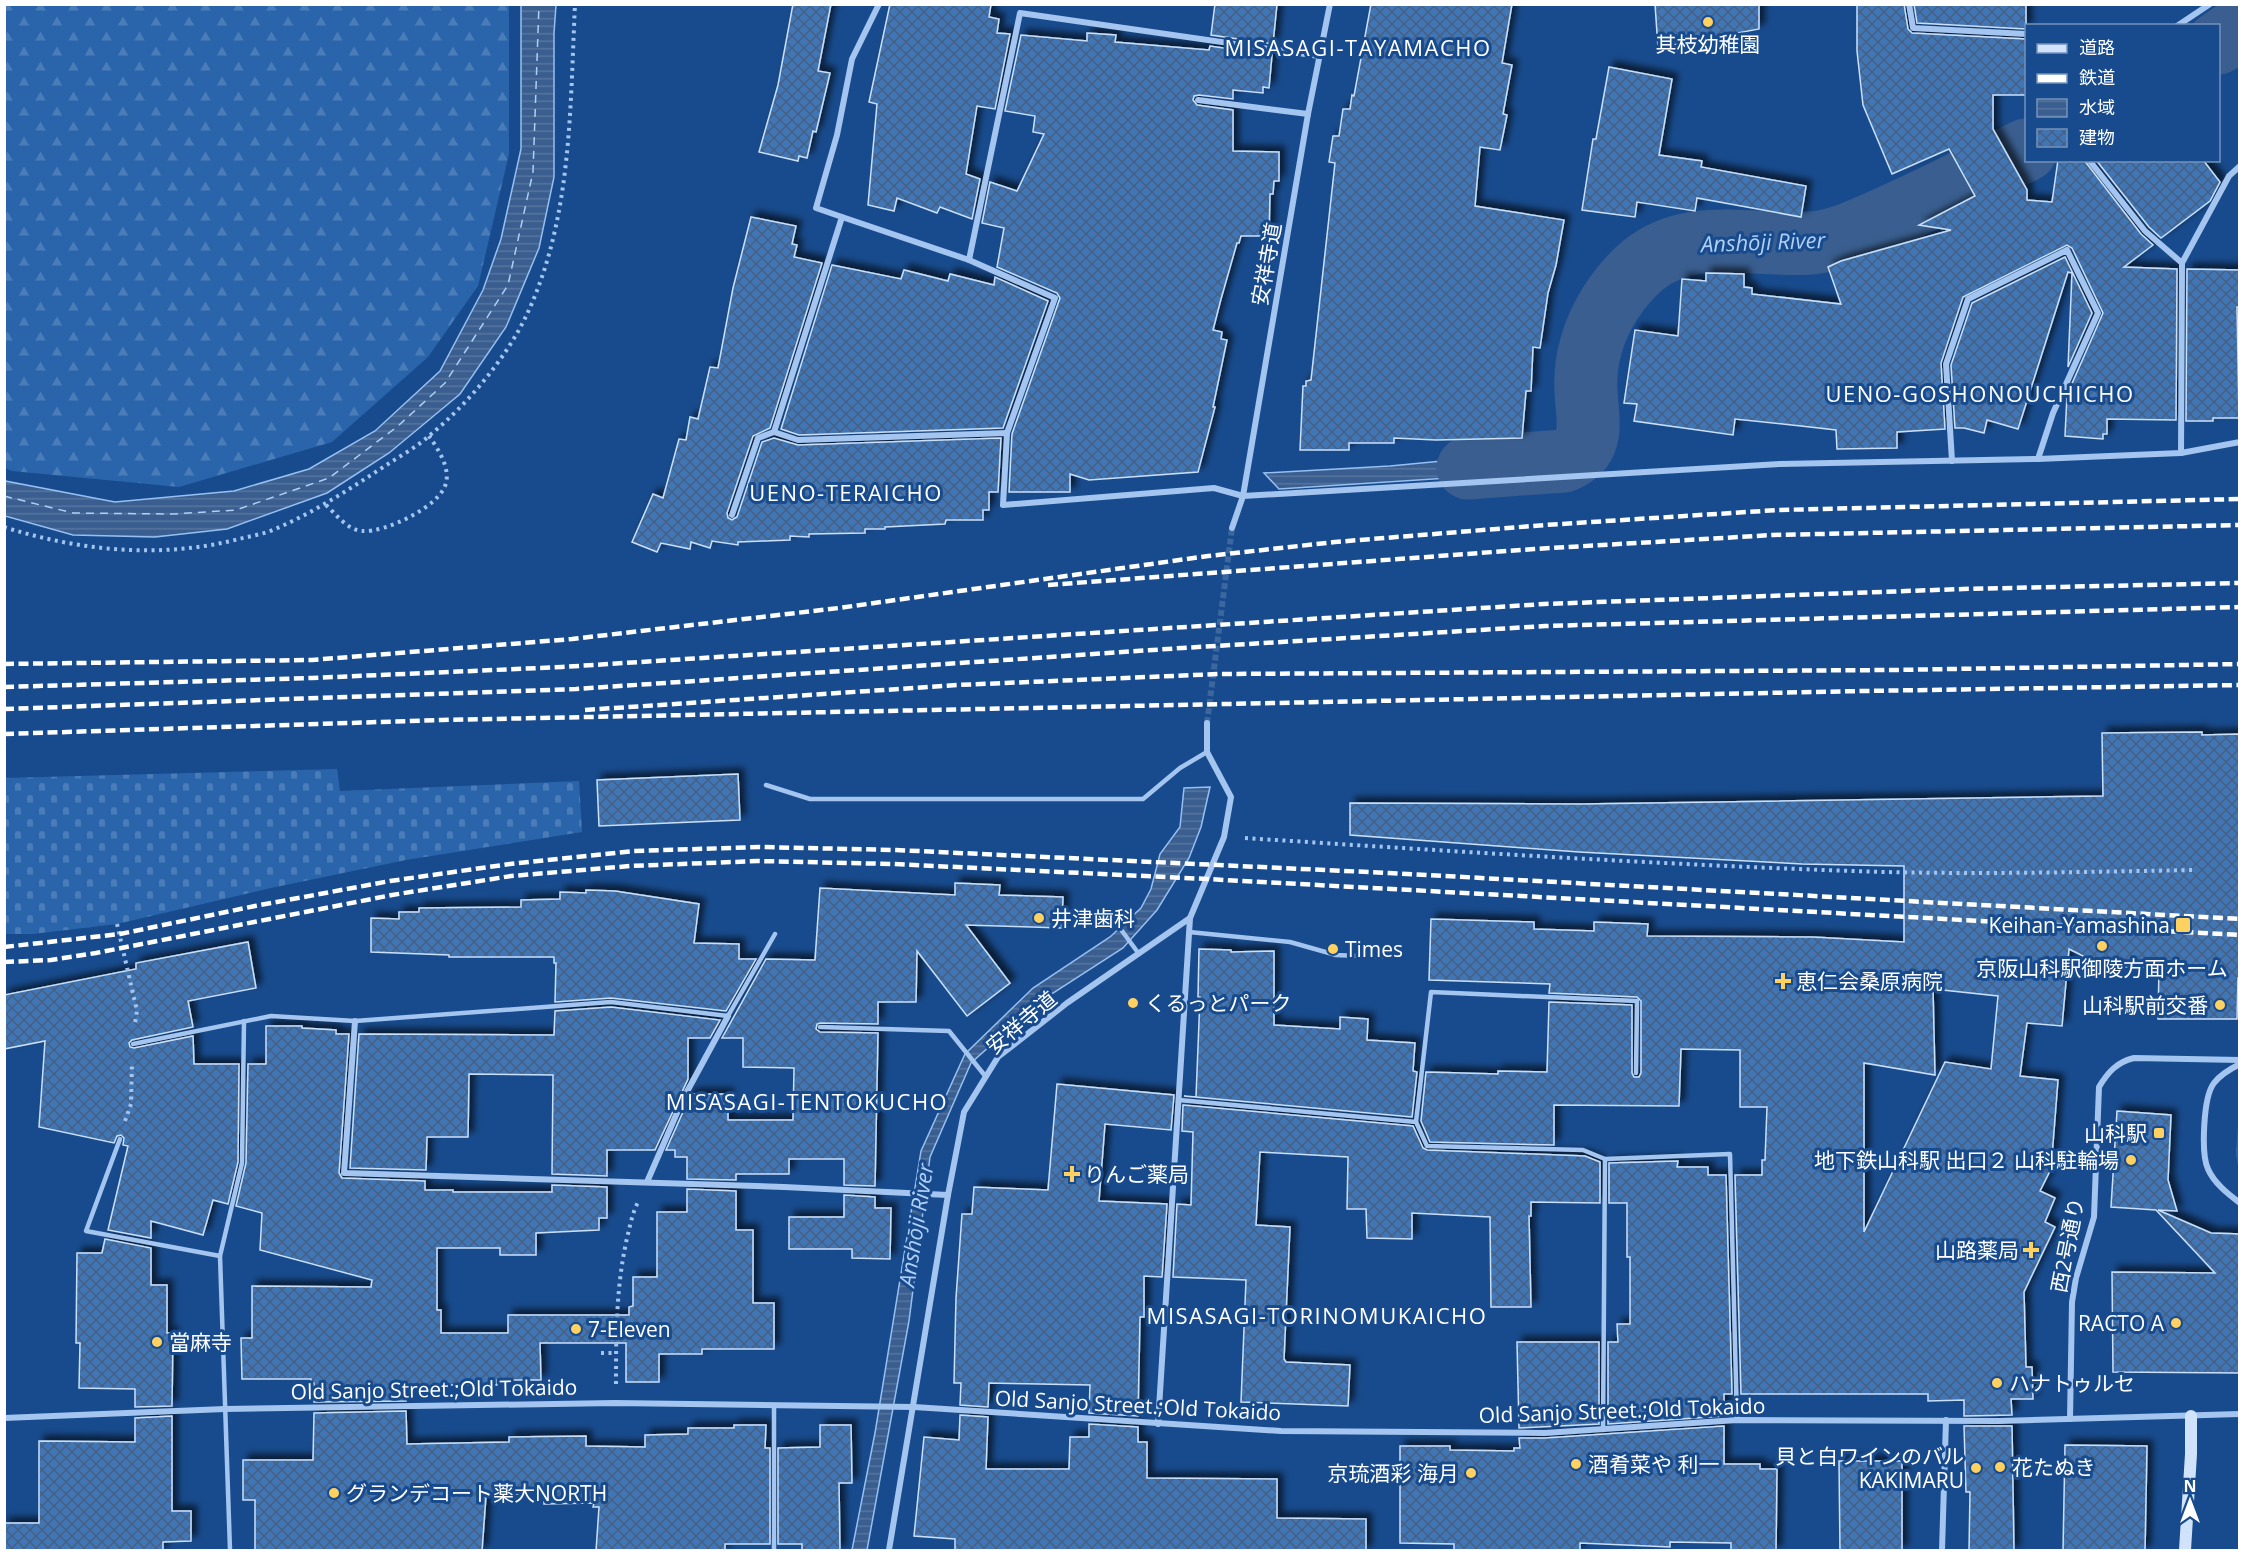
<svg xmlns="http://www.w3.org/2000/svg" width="2244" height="1555" viewBox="0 0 2244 1555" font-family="'Open Sans','Noto Sans JP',sans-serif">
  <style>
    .grass { fill: url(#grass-tufts) }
    .forest { fill: url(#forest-firs) }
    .cemetery { fill: url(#cemetery-stones) }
    .water { fill: url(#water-rules); stroke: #96c0f1; stroke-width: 1.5 }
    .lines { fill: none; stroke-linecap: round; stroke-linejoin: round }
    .river { stroke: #395e8f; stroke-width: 63 }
    .ferry { stroke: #afcff6; stroke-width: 1.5; stroke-dasharray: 8 6; stroke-linecap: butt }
    .building { fill: url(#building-cross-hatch); stroke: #c9e0fb; stroke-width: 1.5; fill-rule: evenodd; filter: url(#shadow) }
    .street-tunnel { stroke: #3b669e; stroke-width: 6; stroke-dasharray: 6 3; stroke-linecap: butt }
    .path { stroke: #a3c5ef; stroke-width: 4; stroke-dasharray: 3 4.5; stroke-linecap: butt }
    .lane { stroke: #a3c5ef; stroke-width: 4.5 }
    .street { stroke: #a3c5ef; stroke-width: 6 }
    .secondary { stroke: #d1e3fa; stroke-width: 12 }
    .rail { stroke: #fff; stroke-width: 4.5; stroke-dasharray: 10 4.5; stroke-linecap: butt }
    .poi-dot { fill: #ffd161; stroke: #184b8d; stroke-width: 2 }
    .labels { text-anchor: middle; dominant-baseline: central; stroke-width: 6; stroke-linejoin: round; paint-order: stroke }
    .poi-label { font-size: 21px; fill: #fff; stroke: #184b8d; text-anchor: start }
    .street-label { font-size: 21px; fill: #fff; stroke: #184b8d }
    .neighbourhood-label { font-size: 22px; letter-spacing: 1.5px; fill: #fff; stroke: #184b8d }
    .water-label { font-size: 22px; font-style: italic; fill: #afcff6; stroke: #184b8d }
  </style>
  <defs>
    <pattern id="grass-tufts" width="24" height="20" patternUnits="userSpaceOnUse" patternTransform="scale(1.5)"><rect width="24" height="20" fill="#2a65ac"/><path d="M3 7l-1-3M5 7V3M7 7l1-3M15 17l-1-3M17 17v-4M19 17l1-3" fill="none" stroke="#4a7cb8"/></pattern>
    <pattern id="forest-firs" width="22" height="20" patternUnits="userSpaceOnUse" patternTransform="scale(1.5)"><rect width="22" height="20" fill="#2a65ac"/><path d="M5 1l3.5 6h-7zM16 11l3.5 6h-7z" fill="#4a7cb8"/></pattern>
    <pattern id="cemetery-stones" width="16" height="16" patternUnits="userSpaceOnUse" patternTransform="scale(1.5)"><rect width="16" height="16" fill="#2a65ac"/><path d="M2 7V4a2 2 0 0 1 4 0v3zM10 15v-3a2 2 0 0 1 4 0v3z" fill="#4a7cb8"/></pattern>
    <pattern id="water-rules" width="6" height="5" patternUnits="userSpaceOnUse" patternTransform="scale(1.5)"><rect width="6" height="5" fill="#395e8f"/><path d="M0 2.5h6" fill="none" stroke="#5776a0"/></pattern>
    <pattern id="building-cross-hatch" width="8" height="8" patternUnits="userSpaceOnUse" patternTransform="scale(1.5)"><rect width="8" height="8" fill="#4075b6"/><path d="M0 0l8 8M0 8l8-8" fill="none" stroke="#466081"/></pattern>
    <filter id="shadow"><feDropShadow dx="5.5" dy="-5.5" stdDeviation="3" flood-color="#0009"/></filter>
  </defs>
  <rect width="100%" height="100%" fill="#184b8d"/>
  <!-- grass -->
  <path class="grass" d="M2239,1107V1170L2236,1155Z"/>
  <!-- forest -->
  <path class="forest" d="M5,4L509,5V154L478,286L428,357L332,442L179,487L12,471L5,468Z"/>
  <!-- cemetery -->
  <path class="cemetery" d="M337,769L340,791L579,781L582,832L406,860L271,888L117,924L33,934H5V778Z"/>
  <!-- water -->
  <g class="water">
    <path d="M521,5H556L554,33V177L539,248L506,327L460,394L389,453L327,493L227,529L155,537L73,535L5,516V481L115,502L234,491L309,469L375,431L440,371L483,290L501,239L521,149Z"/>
    <path d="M1556,450V471L1279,489L1264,473L1390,466Z"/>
    <path d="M1210,787L1201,827L1189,858L1157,910L1123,948L1039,1002L971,1063L930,1157L909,1321L867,1550H852L875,1433L921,1151L965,1054L1033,988L1110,937L1141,908L1151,889L1160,854L1180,827L1184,788Z"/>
  </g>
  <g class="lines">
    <!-- river -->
    <g class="river">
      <path d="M2218,43L2240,28"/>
      <path d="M1468,468L1564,461C1597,447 1587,420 1586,391C1585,376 1587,360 1591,346C1599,316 1619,286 1642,266C1689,226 1754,247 1810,243C1839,241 1864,228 1891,216C1937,196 1982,172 2026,150"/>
    </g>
    <!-- ferry -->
    <path class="ferry" d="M4,496L73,513L173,514L236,510L329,478L398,426L445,383L508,285L533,172L539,4"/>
  </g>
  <!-- building -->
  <g class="building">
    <path d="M793,4H831L818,71L830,73L816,132L813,131L807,158L799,156L798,161L759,152L778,85Z"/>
    <path d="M890,4H991L989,17L999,19L997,33L1010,34L995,109L977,106L966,174L980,179L972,219L940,207L937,213L897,198L894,211L868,205L877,104L869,102Z"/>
    <path d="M1215,4H1277L1273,44L1211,35Z"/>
    <path d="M1371,4H1512L1502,63L1512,65L1503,114L1507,115L1500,150L1480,147L1475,206L1564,220L1556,265L1548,293L1540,348L1533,347L1531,391H1526L1522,438L1436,440L1394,438V443H1349V450H1300L1303,386H1306V381L1311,380L1335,163L1329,162L1333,136H1339L1343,109H1350L1352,95L1354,96Z"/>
    <path d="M1655,4H1759V29L1658,48Z"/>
    <path d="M1857,4H1904L1908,29L1912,33L2026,39V95H1993V129L2027,190V200L2052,202L2058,160H2084L2141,234L2153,245L2124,267L2177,269L2176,420L2107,419V434H2103V439L2065,436L2067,395L2103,313L2072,248L2067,245L1963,297L1941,363L1945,429L1897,432V448L1837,449L1836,430L1801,426L1735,419L1733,435L1634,421L1637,404L1624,403L1635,330L1678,336L1682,279L1706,281V273L1744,274V287L1752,288V294L1841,304L1828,267L1841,261L1951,230L1919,225L1975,196L1949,149L1892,174L1863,105L1857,51Z"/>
    <path d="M1914,4H2026V29L1917,23Z"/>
    <path d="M1087,33L1116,35L1115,42L1209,50L1210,46L1272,55L1269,88L1263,87V93L1233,90V99L1199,95L1194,96L1193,100L1197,105L1233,110V151L1279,152V181H1274L1273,194H1270L1269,236H1241L1239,243H1237L1221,299L1213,330L1222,332L1221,339L1227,340L1213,407H1215L1198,472L1089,480L1070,474V492H1009L1012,434L1060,298L1057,293L997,267L1004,228L982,223L990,182L1017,191L1044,134L1033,132L1035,116L1005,111L1021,35L1087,41Z"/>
    <path d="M1609,67L1672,79L1659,155L1702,161L1701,167L1806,186L1801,217L1697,198L1695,211L1637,202L1635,217L1582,210L1593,139H1596Z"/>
    <path d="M2096,160H2203L2220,182L2210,201L2161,238L2149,227Z"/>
    <path d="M751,217L796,226L792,244L797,245L794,257L822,263L770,428L753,436L727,513L728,518L732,520L737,517L762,442L774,438L798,445L1001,438L998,492H989V510H983V520H946L945,524L885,527V529H865V533L809,534V537L790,536V540L738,542V545L712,541L710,548L691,542L690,549L661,543L657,552L632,542L653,494L663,498L679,439L686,440L690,417L698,419L710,367L718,368L733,288Z"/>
    <path d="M2065,257L2092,313L2068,367L2072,273L2068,272L2018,429L1987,420L1984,433L1964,428H1955L1951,365L1972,303Z"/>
    <path d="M832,265L901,279L904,270L948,281L950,274L994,285L995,277L1048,301L1003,428L799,435L781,429Z"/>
    <path d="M2187,269L2240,270V307H2237L2239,418H2213V421H2186Z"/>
    <path d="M2202,732V735L2240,734V978H2238L2237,1019H2158L2159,968L2103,966L2069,949L2062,1026L2027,1023L2020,1076L2058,1080L2051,1169L2040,1191L2055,1198L2045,1222L2055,1227L2024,1292L2026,1367H2032L2033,1399H2011L2012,1415L1964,1416V1400L1928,1401V1394H1741L1735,1175H1762V1160H1765L1767,1107H1740V1050L1681,1049L1679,1106L1554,1105V1145L1430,1142L1421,1121L1426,1072L1498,1074V1071L1547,1072L1549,1002L1632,1005V1073L1634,1077H1639L1641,1073V1001L1637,997L1549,993L1550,984L1429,980L1431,919L1534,922V929L1594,931V922L1648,924L1647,936L1813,937L1904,942V866L1802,864L1579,852L1350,835V803L1582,804L2103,796L2102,733ZM1933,989L1998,996L1991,1069L1945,1062L1864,1232V1063L1935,1075Z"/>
    <path d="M738,774L740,820L599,826L597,780Z"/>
    <path d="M955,883L1000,885L999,895L1063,897L1062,928L966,925L1010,983L967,1016L917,951L916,1002H878V1024L820,1023L817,1024L816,1029L820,1032L878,1033L875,1186L844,1185V1159H789V1174H736V1180L687,1179V1157H675V1150H666L691,1094H728V1120H793L794,1068L743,1067V1038H722L766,959L815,960L820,888L955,895Z"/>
    <path d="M586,890L615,891L699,904L694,943L739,944V959H756L726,1011L611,998L555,1002L556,963H554V957H449V955L371,952V918L399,919V912H419V908L521,907V900L560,899V892L586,893Z"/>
    <path d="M248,942L256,988L188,1001L193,1027L132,1040L129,1043L130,1047L134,1048L193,1036L194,1064H239L238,1162L228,1204L213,1200L203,1235L151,1221V1238L108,1230L128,1146L123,1145L124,1138L121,1135L117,1136L114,1143L39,1127L45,1041L4,1049V995L136,969V963Z"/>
    <path d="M1199,949L1231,950V952L1274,951V1025L1340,1029V1017L1368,1019L1367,1040L1415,1043L1413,1071L1417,1072L1412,1117L1184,1096L1196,1097L1200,997H1198Z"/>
    <path d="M611,1007L720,1020L710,1038H688V1079L655,1150H607V1176L552,1174L553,1075L469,1074L468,1137H427L426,1170L350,1168L359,1034L554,1035L555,1011Z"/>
    <path d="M266,1026H302V1028L336,1030V1034H349L339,1173L342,1178L425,1181V1190H453V1192H552V1185L607,1187V1218H599V1230L536,1233V1255H500V1248H437V1310H441V1333H508V1315H629V1307L633,1306V1277H657V1212H687V1189L736,1191V1230H753V1303H774V1349H702V1354H659V1382H626V1343H540L541,1380H497V1385H441V1388H406V1401L314,1402V1383H311V1379H242L241,1338H252V1286L371,1287L372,1280L260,1250L262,1213L236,1206L246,1163L248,1064H266Z"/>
    <path d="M1057,1084L1174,1095L1171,1130L1105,1124L1099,1201L1167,1204L1162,1277L1144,1276V1317H1140L1138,1416L1089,1413L1090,1385L989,1383L988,1407L960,1405L961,1383H954L956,1298L962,1214H972L974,1187L1048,1190Z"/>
    <path d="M1183,1105L1413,1126L1423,1148L1427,1150L1585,1156L1600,1162V1203L1531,1202V1216H1529L1531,1307H1491L1490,1217L1412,1213V1239L1367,1238L1366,1209H1347L1348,1157L1260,1152L1256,1225L1290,1227L1284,1359L1286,1362L1350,1365L1348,1406L1241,1402L1246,1280L1173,1277L1177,1204L1191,1205L1193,1132L1182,1131Z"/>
    <path d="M2117,1111L2171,1115L2168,1180L2177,1211L2158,1210L2211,1233L2240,1234V1373L2113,1372L2112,1272L2215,1273L2156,1210L2111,1207Z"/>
    <path d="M1678,1161L1677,1167H1708V1175H1726L1732,1394H1724V1416L1608,1424V1342H1618L1617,1324H1630V1257H1627V1203H1609V1163Z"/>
    <path d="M844,1195L875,1197V1208H891L890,1259L852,1258V1249H789V1217H844Z"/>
    <path d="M105,1239L151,1248V1285H167V1333H173L172,1406L135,1407V1389L79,1388L80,1343H76L77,1253H102Z"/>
    <path d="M1517,1342H1599V1424L1519,1428Z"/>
    <path d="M406,1411L407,1444L509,1442V1437L586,1436V1446L645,1447V1435L688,1434V1428H734V1425H766L765,1448H770V1544H725V1551H596L599,1507H593L594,1503L544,1504V1492L486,1496L482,1551H255V1500H243V1460H313L314,1413Z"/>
    <path d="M960,1415L988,1417L986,1469H1069L1070,1437H1089V1424L1138,1427V1442H1147V1478L1277,1479V1518L1366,1519V1551H955V1539L914,1536L924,1437L959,1440Z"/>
    <path d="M172,1416V1511H191V1541L163,1542V1551H4V1523H39V1441L135,1442V1418Z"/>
    <path d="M820,1425H851L852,1483H839L840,1551H802V1544H778V1448L820,1447Z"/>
    <path d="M1724,1426V1464H1760V1469H1777L1776,1551H1731V1543L1670,1542V1547L1580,1543V1551H1454V1544L1400,1543V1446H1450V1450L1514,1451V1448H1520L1519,1438H1545Z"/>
    <path d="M1964,1426H2012L2014,1551H1969L1970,1492H1966Z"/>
    <path d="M2065,1445L2147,1446L2145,1551H2063Z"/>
    <path d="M1839,1461H1902V1551H1840Z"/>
  </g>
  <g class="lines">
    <!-- street-tunnel -->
    <path class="street-tunnel" d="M1207,723L1232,528"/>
    <!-- path -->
    <g class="path">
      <path d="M326,505C336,514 347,530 362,531C385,533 441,506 446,483C450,467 438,449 429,436"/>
      <path d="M4,527C80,551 161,559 239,539C251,536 264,534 275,529C315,512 351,488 388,464C402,455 418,446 430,435C468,404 508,356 528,312C572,216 570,108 575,4"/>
      <path d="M1245,838C1447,851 1649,864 1852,871C1966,875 2081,872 2196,870"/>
      <path d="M117,924L137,1011L135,1023"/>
      <path d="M125,1121L131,1104L132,1063"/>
      <path d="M601,1353H616"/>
      <path d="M616,1384C616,1335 616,1287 627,1238C630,1226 632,1214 638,1202"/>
    </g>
    <!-- lane -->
    <g class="lane">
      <path d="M766,785L810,799H1143L1180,768L1207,752"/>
      <path d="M1111,916L1139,954"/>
      <path d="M1189,932L1290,942L1336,955L1381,957"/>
      <path d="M820,1027L949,1031L986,1077"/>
      <path d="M133,1044L271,1016L355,1021L611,1002L728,1016L775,934"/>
      <path d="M1179,1100L1416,1122L1427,1146L1583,1150L1605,1159L1730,1154L1737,1420"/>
      <path d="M1416,1122L1431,992L1637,1001L1636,1073"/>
      <path d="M120,1139L86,1231L220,1256"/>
      <path d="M774,1406V1550"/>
      <path d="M1603,1430L1605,1159"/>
      <path d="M230,1550L220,1256L242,1163L244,1021"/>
    </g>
    <!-- street -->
    <g class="street">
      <path d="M1909,4L1913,28L2026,34"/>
      <path d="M2177,26L2210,4"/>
      <path d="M1198,100L1308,114"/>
      <path d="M2089,160L2145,231L2182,263"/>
      <path d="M842,217L969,260L1055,298L1007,433"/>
      <path d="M969,260L1020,13L1319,56"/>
      <path d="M774,432L798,440L1007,433L1003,505L1214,488L1243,496L1780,464L2038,459L2181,453L2240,442"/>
      <path d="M2181,453L2182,263L2229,176L2240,166"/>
      <path d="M1952,461L1946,364L1968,299L2067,250L2098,313L2053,413L2038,459"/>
      <path d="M732,515L758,438L774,432L842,217L816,208L837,135L852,59L879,4"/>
      <path d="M1232,528L1243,496L1308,114L1330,4"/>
      <path d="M355,1021L344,1173L784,1187L948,1195"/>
      <path d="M2240,1064C2230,1069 2220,1075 2214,1083C2203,1097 2201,1154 2208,1169C2214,1183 2228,1194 2240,1203"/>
      <path d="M647,1182L683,1099L728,1016"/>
      <path d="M4,1418L225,1409L615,1403L914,1407L1281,1431L1545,1433L1737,1420L1999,1421L2240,1414"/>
      <path d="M2070,1419L2072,1302L2076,1278L2094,1217L2099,1087C2108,1072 2117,1062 2134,1058L2240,1060"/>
      <path d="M1158,1424L1190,918"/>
      <path d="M889,1550L948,1195L964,1112L998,1057L1067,1003L1190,918L1224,837L1231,797L1207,752V723"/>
      <path d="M1942,1550L1946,1420"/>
    </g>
    <!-- secondary -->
    <path class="secondary" d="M2185,1550L2191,1454V1416"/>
    <!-- rail -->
    <g class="rail">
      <path d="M1048,585L1534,549L1773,535L2240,525"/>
      <path d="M4,664L312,660L572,639L839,608L1208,556L1335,542L1545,525L1778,510L2240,499"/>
      <path d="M4,687L312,678L562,667L1544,604L1963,589L2240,583"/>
      <path d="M4,709L576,689L1182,648L1545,626L2240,607"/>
      <path d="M585,710L958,685L1219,674L1893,670L2240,664"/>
      <path d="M4,734L442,720L1863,691L2240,685"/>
      <path d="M4,947L120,934L255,906L390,881L510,864L634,851L760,847L896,850L1389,873L2240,919"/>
      <path d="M4,962L51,960L96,953L392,895L511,876L630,866L758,861L893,864L1207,879L2240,935"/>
    </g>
  </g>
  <!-- markers -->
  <g class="poi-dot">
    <circle cx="1708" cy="22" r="6"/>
    <circle cx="1039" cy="918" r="6"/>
    <rect x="2175" y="917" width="16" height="16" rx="3"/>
    <circle cx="2102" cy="946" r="6"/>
    <circle cx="1333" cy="949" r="6"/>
    <path d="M1780 972h6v6h6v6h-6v6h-6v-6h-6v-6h6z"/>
    <circle cx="1133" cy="1003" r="6"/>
    <circle cx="2220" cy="1005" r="6"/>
    <rect x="2153" y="1127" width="12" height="12" rx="3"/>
    <circle cx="2131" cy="1160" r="6"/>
    <path d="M1069 1165h6v6h6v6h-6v6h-6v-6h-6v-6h6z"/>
    <path d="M2028 1241h6v6h6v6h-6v6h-6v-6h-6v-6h6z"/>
    <circle cx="2176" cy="1323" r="6"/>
    <circle cx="576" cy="1329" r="6"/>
    <circle cx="157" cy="1342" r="6"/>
    <circle cx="1997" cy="1383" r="6"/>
    <circle cx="1576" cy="1464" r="6"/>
    <circle cx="2000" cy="1467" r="6"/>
    <circle cx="1976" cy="1468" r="6"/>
    <circle cx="1471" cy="1473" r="6"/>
    <circle cx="334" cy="1493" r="6"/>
  </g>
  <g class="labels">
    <!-- poi labels -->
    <g class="poi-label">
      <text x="1708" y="44" text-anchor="middle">其枝幼稚園</text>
      <text x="1051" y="918">井津歯科</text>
      <text x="2170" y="925" text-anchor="end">Keihan-Yamashina</text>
      <text x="1345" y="949">Times</text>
      <text x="2102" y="968" text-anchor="middle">京阪山科駅御陵方面ホーム</text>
      <text x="1796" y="981">恵仁会桑原病院</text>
      <text x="1145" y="1003">くるっとパーク</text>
      <text x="2208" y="1005" text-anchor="end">山科駅前交番</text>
      <text x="2147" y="1133" text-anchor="end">山科駅</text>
      <text x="2119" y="1160" text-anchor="end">地下鉄山科駅 出口２ 山科駐輪場</text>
      <text x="1084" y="1174">りんご薬局</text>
      <text x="2019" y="1250" text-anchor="end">山路薬局</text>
      <text x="2164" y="1323" text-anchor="end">RACTO A</text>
      <text x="588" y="1329">7-Eleven</text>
      <text x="169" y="1342">當麻寺</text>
      <text x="2009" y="1383">ハナトゥルセ</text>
      <text x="1964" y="1456" text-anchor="end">貝と白ワインのバル<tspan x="1964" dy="24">KAKIMARU</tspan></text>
      <text x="1588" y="1464">酒肴菜や 利一</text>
      <text x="2012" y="1467">花たぬき</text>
      <text x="1459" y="1473" text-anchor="end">京琉酒彩 海月</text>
      <text x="346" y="1493">グランデコート薬大NORTH</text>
    </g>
    <!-- street labels -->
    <g class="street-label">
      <text transform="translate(1266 264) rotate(-80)">安祥寺道</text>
      <text transform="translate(1021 1022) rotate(-40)">安祥寺道</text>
      <text transform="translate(2067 1245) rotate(-79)">西2号通り</text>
      <text transform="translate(434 1389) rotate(-1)">Old Sanjo Street.;Old Tokaido</text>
      <text transform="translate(1138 1405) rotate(3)">Old Sanjo Street.;Old Tokaido</text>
      <text transform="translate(1622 1410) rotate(-2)">Old Sanjo Street.;Old Tokaido</text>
    </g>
    <!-- neighbourhood labels -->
    <g class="neighbourhood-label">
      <text x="1358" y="47">MISASAGI-TAYAMACHO</text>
      <text x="1980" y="393">UENO-GOSHONOUCHICHO</text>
      <text x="846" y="492">UENO-TERAICHO</text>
      <text x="807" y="1101">MISASAGI-TENTOKUCHO</text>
      <text x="1317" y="1315">MISASAGI-TORINOMUKAICHO</text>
    </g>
    <!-- water labels -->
    <g class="water-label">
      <text transform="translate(1763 241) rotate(-2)">Anshōji River</text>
      <text transform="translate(915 1225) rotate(-81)">Anshōji River</text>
    </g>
  </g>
  <!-- border -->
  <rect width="2244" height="1555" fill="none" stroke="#ffffff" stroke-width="12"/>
  <!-- legend -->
  <rect x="2025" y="24" width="195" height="138" fill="#184b8d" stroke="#7493bb" stroke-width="1.5"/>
  <rect x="2037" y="44" width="30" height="9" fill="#d1e3fa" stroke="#7493bb" stroke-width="1.5"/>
  <text x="2079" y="54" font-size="18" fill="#ffffff">道路</text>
  <rect x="2037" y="74" width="30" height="9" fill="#ffffff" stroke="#7493bb" stroke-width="1.5"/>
  <text x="2079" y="84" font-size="18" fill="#ffffff">鉄道</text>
  <rect x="2037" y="99" width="30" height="18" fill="url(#water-rules)" stroke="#7493bb" stroke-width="1.5"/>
  <text x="2079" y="114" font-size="18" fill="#ffffff">水域</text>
  <rect x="2037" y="129" width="30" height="18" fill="url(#building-cross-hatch)" stroke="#7493bb" stroke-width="1.5"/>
  <text x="2079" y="144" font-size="18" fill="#ffffff">建物</text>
  <!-- north arrow -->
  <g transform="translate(2190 1501)" stroke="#184b8d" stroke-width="4.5" paint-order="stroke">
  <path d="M0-4.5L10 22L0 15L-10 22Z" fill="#ffffff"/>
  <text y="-9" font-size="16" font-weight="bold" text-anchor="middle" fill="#ffffff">N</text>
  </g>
</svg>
